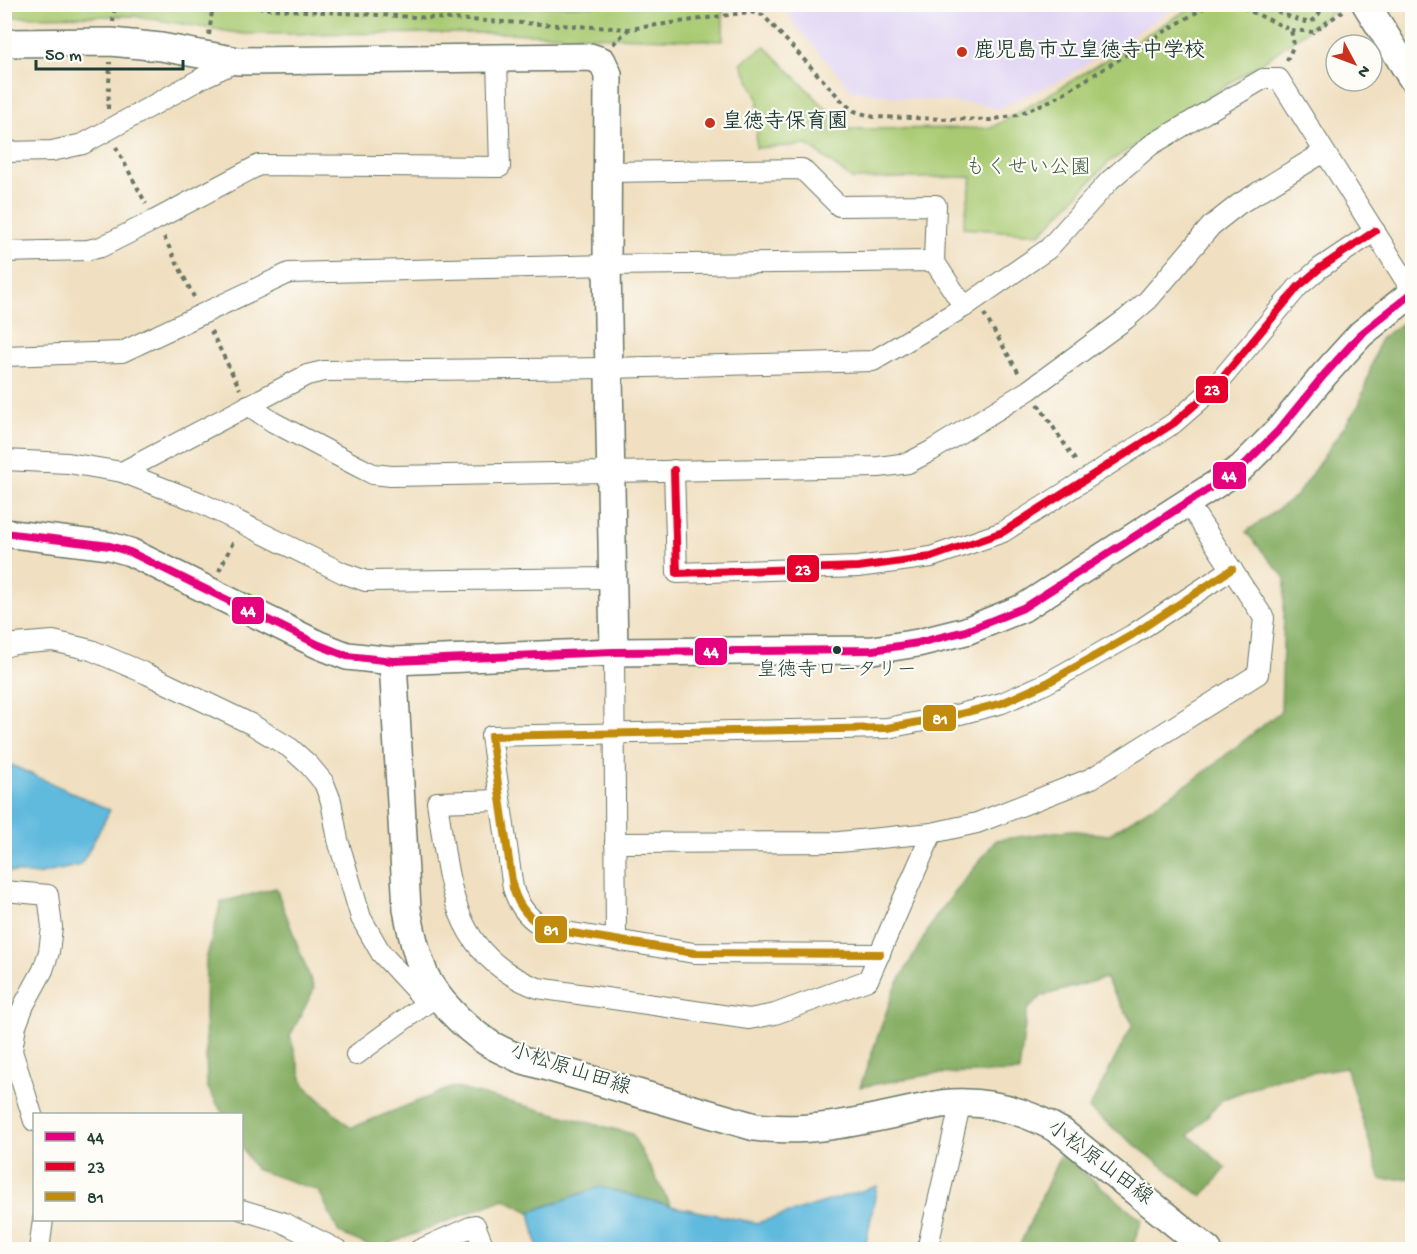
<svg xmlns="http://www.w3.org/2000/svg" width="1417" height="1254" viewBox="0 0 1417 1254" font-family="'Gochi Hand','Klee One',sans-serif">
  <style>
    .built { fill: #e0d4f4 }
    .green { fill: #a9ca72; stroke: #648453; stroke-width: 1.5 }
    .forest { fill: #86ae64; stroke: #52764c; stroke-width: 1.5 }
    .water { fill: #61bade; stroke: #407c89; stroke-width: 1.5 }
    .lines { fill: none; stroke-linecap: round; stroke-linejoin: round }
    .street-casing { stroke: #687665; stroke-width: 22 }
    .secondary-casing { stroke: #687665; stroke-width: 30 }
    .path { stroke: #687665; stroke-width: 4; stroke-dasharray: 4.5 4.5; stroke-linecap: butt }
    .street { stroke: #fff; stroke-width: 20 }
    .secondary { stroke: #fff; stroke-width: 27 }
    .bus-1-casing { stroke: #fdfcf7; stroke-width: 12 }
    .bus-2-casing { stroke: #fdfcf7; stroke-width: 12 }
    .bus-3-casing { stroke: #fdfcf7; stroke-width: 12 }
    .bus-1 { stroke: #e5007d; stroke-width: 8 }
    .bus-2 { stroke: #e4002b; stroke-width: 8 }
    .bus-3 { stroke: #c18c0d; stroke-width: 8 }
    .poi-dot { fill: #c8321e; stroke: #fdfcf7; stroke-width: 2 }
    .bus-dot { fill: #1f3d34; stroke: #fdfcf7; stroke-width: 2 }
    .labels { text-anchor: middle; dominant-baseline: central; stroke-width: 4.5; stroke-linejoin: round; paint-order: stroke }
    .bus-label { font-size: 20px; fill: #1f3d34; stroke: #fdfcf7 }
    .poi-label { font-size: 21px; font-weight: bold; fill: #1f3d34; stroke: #fdfcf7; text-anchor: start }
    .park-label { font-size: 21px; fill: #426044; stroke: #fdfcf7 }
    .street-label { font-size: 21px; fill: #1f3d34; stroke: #fdfcf7 }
    .line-badge { stroke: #fdfcf7; stroke-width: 2 }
    .badge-label { font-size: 16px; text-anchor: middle; font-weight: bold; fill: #fff }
  </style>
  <rect width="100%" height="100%" fill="#fdfcf7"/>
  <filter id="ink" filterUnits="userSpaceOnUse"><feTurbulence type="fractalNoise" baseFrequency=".0167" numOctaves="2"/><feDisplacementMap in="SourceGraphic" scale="12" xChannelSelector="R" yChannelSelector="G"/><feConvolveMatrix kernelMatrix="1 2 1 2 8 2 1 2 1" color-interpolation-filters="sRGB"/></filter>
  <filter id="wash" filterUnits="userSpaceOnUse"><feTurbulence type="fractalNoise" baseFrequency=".008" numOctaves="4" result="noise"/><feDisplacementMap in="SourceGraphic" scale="24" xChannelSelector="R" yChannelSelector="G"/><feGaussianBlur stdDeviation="1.35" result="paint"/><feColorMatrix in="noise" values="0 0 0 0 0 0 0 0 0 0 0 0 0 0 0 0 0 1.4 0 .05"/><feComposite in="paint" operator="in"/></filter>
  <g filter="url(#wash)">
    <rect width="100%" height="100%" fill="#f0dfc0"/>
    <!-- built -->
    <path class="built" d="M783,5H1179L1065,78L997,109L979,104L910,99L852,90L795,25Z"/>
    <!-- green -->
    <g class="green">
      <path d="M443,4L455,7L723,5V41L501,33L244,34L133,16L4,17L5,4Z"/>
      <path d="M1336,4L1338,8L1273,55L1109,162L1040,234L963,228L972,177L852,179L808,145L756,148L758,99L741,63L765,46L846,129L991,128L1045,97L1195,5Z"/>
    </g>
    <!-- forest -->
    <g class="forest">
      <path d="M1412,316V1178L1381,1180L1346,1067L1279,1078L1223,1099L1189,1135L1226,1168L1202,1197L1089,1109L1133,1024L1105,978L1042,996L1027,1010L1019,1072L933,1074L860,1087L894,990L935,918L996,840L1070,830L1108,835L1197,778L1281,711L1285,578L1246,532L1297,495L1359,405L1380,339Z"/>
      <path d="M276,888L314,989L290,1036L304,1085L351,1128L453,1087L632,1134L671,1206L600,1187L530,1212L504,1199L376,1249L339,1233L319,1191L255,1169L242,1147V1114H223L207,1086L205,1015L206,960L221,902Z"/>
      <path d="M1061,1154L1142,1220L1134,1242V1249H1018Z"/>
    </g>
    <!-- water -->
    <g class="water">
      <path d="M5,763H7L110,810L81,865L37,875L5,871Z"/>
      <path d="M877,1186L865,1249H538L530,1212L600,1187L671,1206L757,1223Z"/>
    </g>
  </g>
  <g filter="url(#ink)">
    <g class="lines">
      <!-- street casing -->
      <g class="street-casing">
        <g id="street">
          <path d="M4,152L52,151L83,144L204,77L238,61"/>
          <path d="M608,172L802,169L839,206L936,205L934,261"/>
          <path d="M4,252L88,250L101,247L155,220L259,165L500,167L497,59"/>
          <path d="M4,356L122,352L289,273L607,265L934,261L964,307"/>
          <path d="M248,405L273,422L357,466L373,474L391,476L879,467L908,463L931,451L1029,390L1126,319L1148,300L1211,226L1239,204L1324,152"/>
          <path d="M4,460L68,463L122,472L199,502L343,573L366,581L611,578"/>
          <path d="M674,470L677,573L858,567L931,557L1003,532L1174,423L1214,388L1298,287L1320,268L1375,231"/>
          <path d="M122,472L307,375L324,371L609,368L873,361L964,307L1048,249L1110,180L1151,145L1263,79H1279L1412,291"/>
          <path d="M4,647L15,644L53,641L91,650L147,674L251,724L290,748L309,765L324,783L331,801L338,840L361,918L381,953L427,1003"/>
          <path d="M614,652L616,940"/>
          <path d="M500,800L437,802C450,882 450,955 538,988L749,1019L775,1014L868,980L932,833"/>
          <path d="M615,843L839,842L932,833L977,823L1092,778L1258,674L1264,618L1187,502"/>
          <path d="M4,891L48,895L52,927L49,952L43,970L24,1005L16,1026L12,1051L34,1121"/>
          <path d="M880,954L694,953L548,929C530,921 519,908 513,888L491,736L887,728L960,714L1002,703L1047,683L1132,635L1232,569"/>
          <path d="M356,1055L427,1003L437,998"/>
          <path d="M242,1210L282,1222L338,1250"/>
          <path d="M39,1250L43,1220"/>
          <path d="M419,1250L475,1225L485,1250"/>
          <path d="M927,1250L961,1101"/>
        </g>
      </g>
      <!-- secondary casing -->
      <g class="secondary-casing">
        <g id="secondary">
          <path d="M1366,4L1412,78"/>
          <path d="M4,43L111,42L161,47L238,61L590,57L602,61L608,74L607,265L614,652"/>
          <path d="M4,533L110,546L130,552L319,645L347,656L393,661L614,652L873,650L918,643L966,631L1023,608L1241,468L1278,431L1323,376L1361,334L1412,293"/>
          <path d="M393,661L407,909C411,931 416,953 424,973C434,997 465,1028 487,1042C497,1049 509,1053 520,1059L755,1127C818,1135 880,1116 941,1104C985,1099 1025,1110 1062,1132L1208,1250"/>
        </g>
      </g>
      <!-- path -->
      <g class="path">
        <path d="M240,4L269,9L629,29L750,12L763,15L843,102L854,111L874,117L990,120L1017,115L1054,99L1210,4"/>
        <path d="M1235,4L1291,30L1294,45L1286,62"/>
        <path d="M1261,4C1270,8 1299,22 1307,22C1316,22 1321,12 1322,4"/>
        <path d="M113,22L115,4"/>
        <path d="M1291,30L1313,32L1343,11"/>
        <path d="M209,35L213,4"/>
        <path d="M613,44L629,29"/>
        <path d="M108,109L110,62"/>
        <path d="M116,147L146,204"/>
        <path d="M164,237L194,297"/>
        <path d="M984,314L1020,375"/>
        <path d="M211,331L240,389"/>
        <path d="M1038,404L1077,463"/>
        <path d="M219,571L234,540"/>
      </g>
      <!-- street -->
      <use href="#street" class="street"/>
      <!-- secondary -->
      <use href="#secondary" class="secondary"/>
      <!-- bus-1 casing -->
      <g class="bus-1-casing">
        <path id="bus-1" d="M4,533L110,546L130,552L319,645L347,656L393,661L614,652L873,650L918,643L966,631L1023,608L1241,468L1278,431L1323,376L1361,334L1412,293"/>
      </g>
      <!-- bus-2 casing -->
      <g class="bus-2-casing">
        <path id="bus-2" d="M674,470L677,573L858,567L931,557L1003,532L1174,423L1214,388L1298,287L1320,268L1375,231"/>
      </g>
      <!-- bus-3 casing -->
      <g class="bus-3-casing">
        <path id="bus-3" d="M880,954L694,953L548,929C530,921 519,908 513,888L491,736L887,728L960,714L1002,703L1047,683L1132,635L1232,569"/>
      </g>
      <!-- bus-1 -->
      <use href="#bus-1" class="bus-1"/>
      <!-- bus-2 -->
      <use href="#bus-2" class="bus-2"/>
      <!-- bus-3 -->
      <use href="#bus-3" class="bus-3"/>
    </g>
  </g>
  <!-- markers -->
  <g class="poi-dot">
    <circle cx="962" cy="52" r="6"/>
    <circle cx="710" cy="123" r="6"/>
  </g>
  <circle class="bus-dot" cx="837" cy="650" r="5"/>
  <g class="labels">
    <!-- bus labels -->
    <g class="bus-label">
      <text x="837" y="671">皇徳寺ロータリー</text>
    </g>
    <!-- poi labels -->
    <g class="poi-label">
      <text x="974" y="52">鹿児島市立皇徳寺中学校</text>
      <text x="722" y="123">皇徳寺保育園</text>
    </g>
    <!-- park labels -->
    <g class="park-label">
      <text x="1028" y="169">もくせい公園</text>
    </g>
    <!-- street labels -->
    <g class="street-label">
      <text transform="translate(570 1071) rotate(18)">小松原山田線</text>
      <text transform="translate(1099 1164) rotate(37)">小松原山田線</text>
    </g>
  </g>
  <g class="line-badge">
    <rect x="1195" y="375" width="34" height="29" rx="6" fill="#e4002b"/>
    <rect x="1212" y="461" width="35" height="29" rx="6" fill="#e5007d"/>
    <rect x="786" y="554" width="34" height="29" rx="6" fill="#e4002b"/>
    <rect x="231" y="596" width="34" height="29" rx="6" fill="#e5007d"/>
    <rect x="694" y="637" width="34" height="29" rx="6" fill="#e5007d"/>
    <rect x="922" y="704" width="35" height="28" rx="6" fill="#c18c0d"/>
    <rect x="534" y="915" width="34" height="29" rx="6" fill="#c18c0d"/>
  </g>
  <g class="badge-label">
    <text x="1212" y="395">23</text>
    <text x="1229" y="481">44</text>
    <text x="803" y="575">23</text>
    <text x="248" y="616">44</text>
    <text x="711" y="657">44</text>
    <text x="940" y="724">81</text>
    <text x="551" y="935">81</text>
  </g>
  <!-- margin -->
  <rect width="1417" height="1254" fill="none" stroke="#fdfcf7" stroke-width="24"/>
  <!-- legend -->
  <rect x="33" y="1113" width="210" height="108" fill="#fdfcf7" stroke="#a4b0a9" stroke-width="1.5"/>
  <rect x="45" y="1132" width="30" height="9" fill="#e5007d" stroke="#a4b0a9" stroke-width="1.5"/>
  <text x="87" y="1143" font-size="18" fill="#1f3d34">44</text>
  <rect x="45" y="1162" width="30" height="9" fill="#e4002b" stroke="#a4b0a9" stroke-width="1.5"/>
  <text x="87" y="1173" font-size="18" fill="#1f3d34">23</text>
  <rect x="45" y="1192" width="30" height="9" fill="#c18c0d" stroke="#a4b0a9" stroke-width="1.5"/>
  <text x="87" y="1203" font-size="18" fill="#1f3d34">81</text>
  <!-- north arrow -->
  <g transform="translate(1354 63) rotate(131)"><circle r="28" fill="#fdfcf7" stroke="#a4b0a9" stroke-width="1.5"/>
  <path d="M0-4.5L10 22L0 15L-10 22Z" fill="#c8321e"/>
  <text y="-9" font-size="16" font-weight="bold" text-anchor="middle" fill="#1f3d34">N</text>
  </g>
  <!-- scale -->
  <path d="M36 60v9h147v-9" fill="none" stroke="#1f3d34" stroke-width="3"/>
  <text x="45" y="60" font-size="18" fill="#1f3d34" stroke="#fdfcf7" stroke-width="4.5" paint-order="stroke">50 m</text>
</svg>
